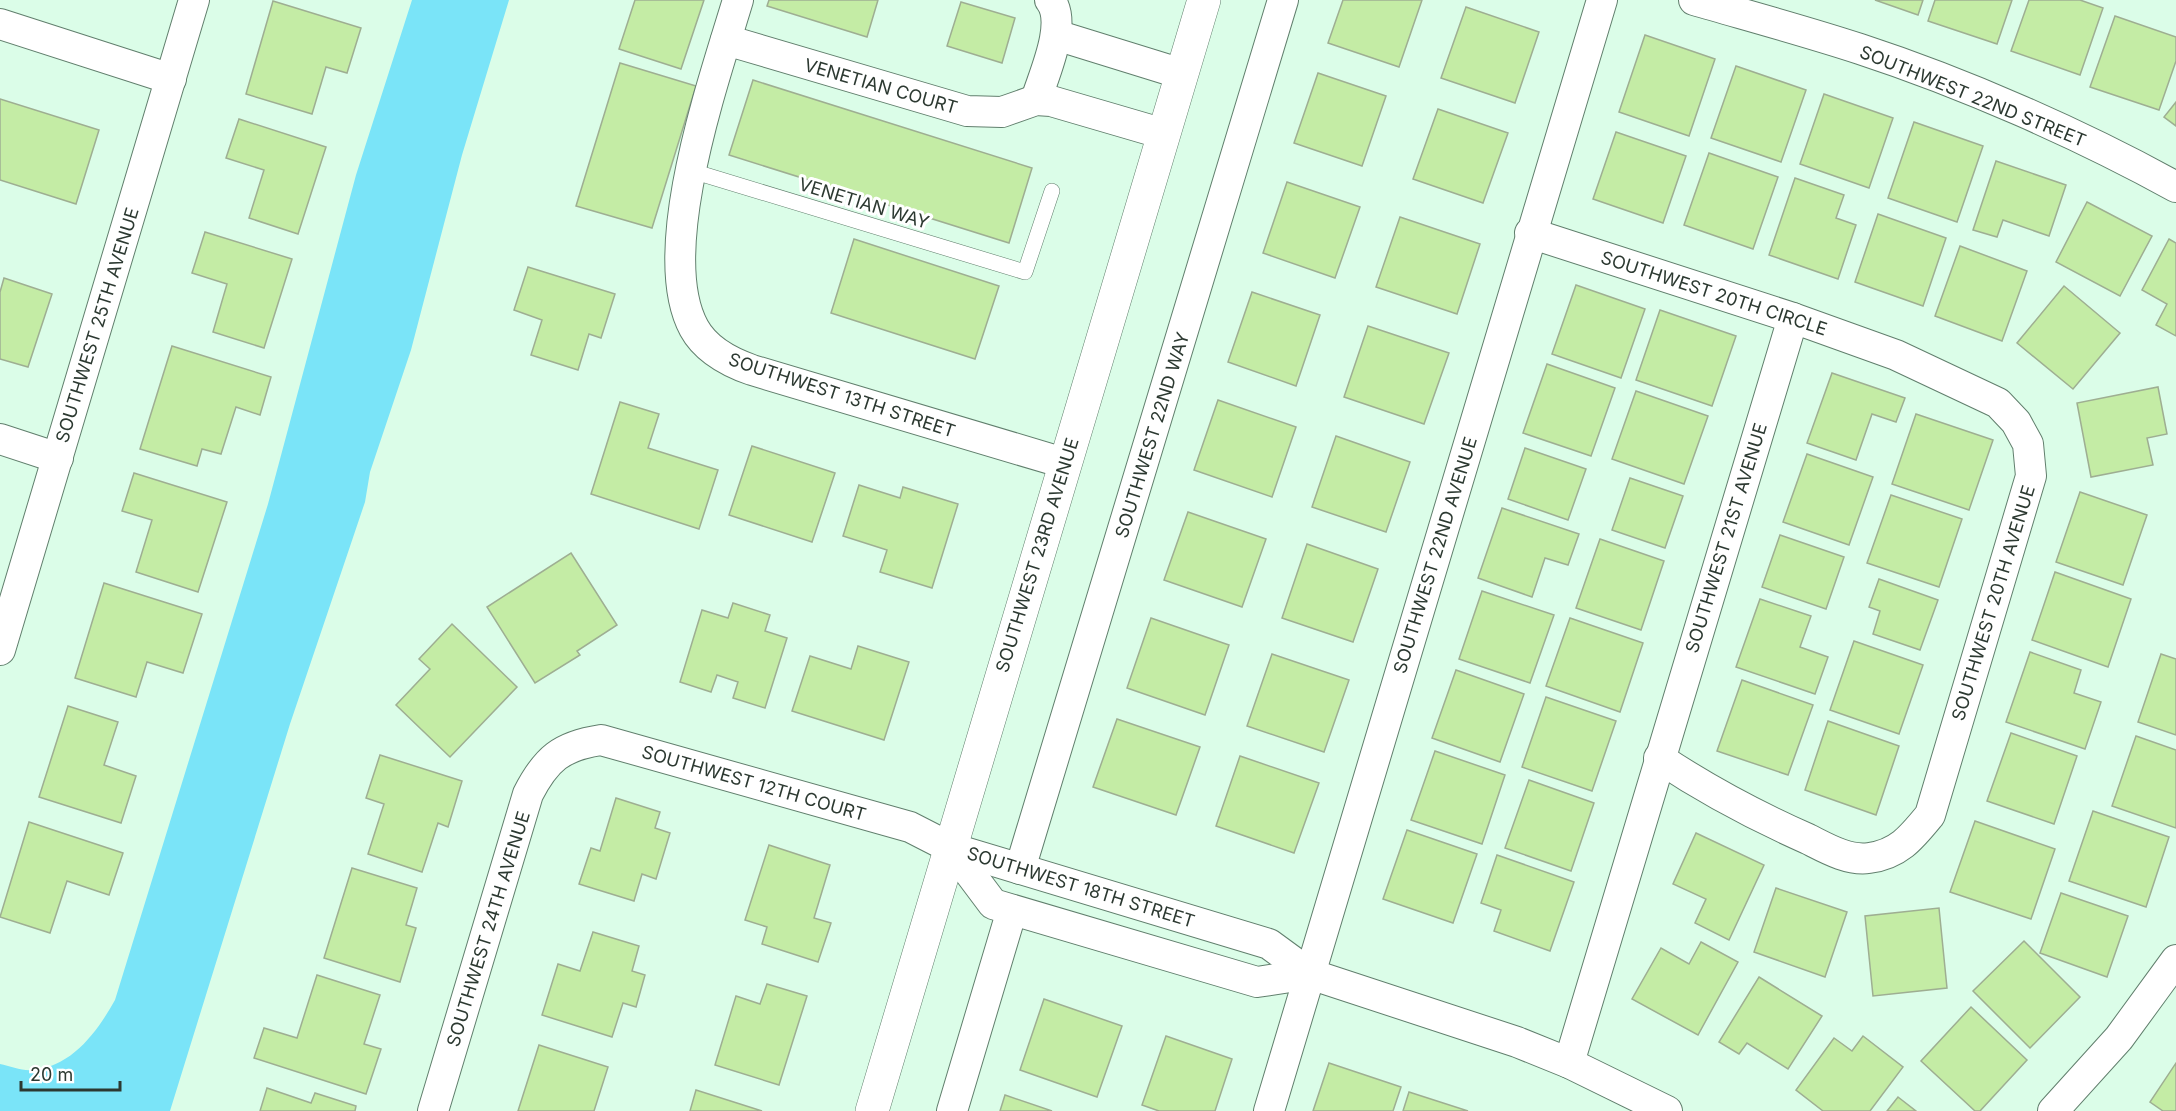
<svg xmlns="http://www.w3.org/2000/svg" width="2176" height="1111" viewBox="0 0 2176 1111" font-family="Inter,sans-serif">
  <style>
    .water { fill: #7ae4f8 }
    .building { fill: #c4eca5; stroke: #9eae92; stroke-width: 1.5 }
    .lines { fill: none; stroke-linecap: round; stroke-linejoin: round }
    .service-casing { stroke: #617f6d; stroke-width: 16 }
    .minor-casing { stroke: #617f6d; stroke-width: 32 }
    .tertiary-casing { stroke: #617f6d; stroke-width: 34 }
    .service { stroke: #fff; stroke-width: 15 }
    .minor { stroke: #fff; stroke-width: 30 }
    .tertiary { stroke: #fff; stroke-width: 33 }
    .labels { text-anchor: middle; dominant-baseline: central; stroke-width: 6; stroke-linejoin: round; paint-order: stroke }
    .street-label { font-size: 18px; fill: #2c3931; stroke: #fff }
  </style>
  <rect width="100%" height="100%" fill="#dbfde8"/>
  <!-- water -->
  <path class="water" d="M412,0H509L462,155L411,350L370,472L365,502L290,724L170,1111H0V1064C10,1066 22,1071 32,1070C72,1067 97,1032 115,1000L268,504L356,175Z"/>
  <!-- building -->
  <g class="building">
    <path d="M635,0H704L681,69L619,49Z"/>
    <path d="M769,0H878L867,37L767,6Z"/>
    <path d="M1343,0H1422L1399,67L1328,43Z"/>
    <path d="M1875,0H1923L1918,15Z"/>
    <path d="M1935,0H2012L1997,44L1928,21Z"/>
    <path d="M2029,0H2080L2103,8L2080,75L2011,51Z"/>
    <path d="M273,1L361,28L347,73L326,67L312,114L246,94Z"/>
    <path d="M961,2L1015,18L1002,63L947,46Z"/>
    <path d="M1466,7L1539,32L1515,103L1441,78Z"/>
    <path d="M2115,16L2176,37V61L2159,110L2090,87Z"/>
    <path d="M1645,35L1715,59L1689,136L1619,112Z"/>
    <path d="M620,63L696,86L652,228L576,206Z"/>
    <path d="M1736,66L1806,90L1781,162L1711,138Z"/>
    <path d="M1318,73L1386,96L1362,166L1294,143Z"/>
    <path d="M753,80L1032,168L1009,243L729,155Z"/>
    <path d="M1824,94L1893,118L1869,188L1800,164Z"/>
    <path d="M0,99L99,130L76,204L0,180Z"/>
    <path d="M2176,102V126L2164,117Z"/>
    <path d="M1438,109L1508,133L1483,203L1413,179Z"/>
    <path d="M239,119L326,147L298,234L249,218L264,170L226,158Z"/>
    <path d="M1914,122L1983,146L1957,222L1888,198Z"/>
    <path d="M1616,132L1686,156L1663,223L1593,199Z"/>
    <path d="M1709,153L1778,177L1753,249L1684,225Z"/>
    <path d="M1996,161L2066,185L2049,236L2003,220L1997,237L1973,230Z"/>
    <path d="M1795,178L1844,195L1836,218L1856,225L1838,279L1769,255Z"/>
    <path d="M1287,182L1360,207L1335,278L1263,253Z"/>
    <path d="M2087,202L2152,236L2120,296L2056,262Z"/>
    <path d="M1878,214L1946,238L1923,306L1855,282Z"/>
    <path d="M1400,217L1480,244L1457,314L1376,287Z"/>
    <path d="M205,232L292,259L264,348L213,332L227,284L192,273Z"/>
    <path d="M854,239L999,286L975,359L831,313Z"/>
    <path d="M2169,239L2176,243V336L2156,325L2167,304L2142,290Z"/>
    <path d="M1960,246L2027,271L2002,341L1935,316Z"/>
    <path d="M528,267L615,294L601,338L589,334L578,370L531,355L542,320L514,310Z"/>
    <path d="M4,278L52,294L28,367L0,359V292Z"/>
    <path d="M1576,285L1645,309L1621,378L1552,354Z"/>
    <path d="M2064,286L2120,333L2073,389L2017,343Z"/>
    <path d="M1252,292L1320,315L1296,386L1228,362Z"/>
    <path d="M1660,310L1736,336L1712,406L1636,380Z"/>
    <path d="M1368,326L1449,353L1424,424L1344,397Z"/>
    <path d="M172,346L271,377L260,415L236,407L221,454L202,449L197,466L140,449Z"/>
    <path d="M1547,364L1615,388L1591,456L1523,433Z"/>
    <path d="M1832,373L1905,398L1896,422L1872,414L1856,460L1807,443Z"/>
    <path d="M2158,387L2167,434L2147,438L2153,465L2091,477L2077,403Z"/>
    <path d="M1636,391L1708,416L1684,484L1612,459Z"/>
    <path d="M1218,400L1296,427L1272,497L1194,470Z"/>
    <path d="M620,402L659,414L648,448L718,470L699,529L591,494Z"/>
    <path d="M1916,414L1993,440L1969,510L1892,484Z"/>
    <path d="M1336,436L1410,462L1386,532L1312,507Z"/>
    <path d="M752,446L835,473L812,542L729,515Z"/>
    <path d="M1525,448L1586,469L1568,520L1508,499Z"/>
    <path d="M1807,454L1873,477L1849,545L1783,522Z"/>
    <path d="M134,473L227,502L198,592L136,572L152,520L122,511Z"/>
    <path d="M1630,478L1683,496L1665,548L1612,530Z"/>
    <path d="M859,485L900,498L903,487L958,504L932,588L880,572L887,550L843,536Z"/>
    <path d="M2080,492L2147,515L2123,585L2056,562Z"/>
    <path d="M1891,495L1962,519L1939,587L1867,563Z"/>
    <path d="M1502,508L1579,534L1568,565L1545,558L1532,597L1478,578Z"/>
    <path d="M1188,512L1266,539L1242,607L1164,580Z"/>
    <path d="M1780,535L1844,557L1826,609L1762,587Z"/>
    <path d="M1600,539L1664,561L1641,630L1576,608Z"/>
    <path d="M1307,544L1378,569L1353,642L1282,618Z"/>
    <path d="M571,553L617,625L577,651L580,655L535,683L487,607Z"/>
    <path d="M2055,572L2131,599L2108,667L2032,640Z"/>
    <path d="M1879,579L1938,600L1920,650L1873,634L1880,611L1869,607Z"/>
    <path d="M104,583L202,614L183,673L147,662L136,697L75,678Z"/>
    <path d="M1482,591L1554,615L1530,683L1459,659Z"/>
    <path d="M1760,599L1811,616L1800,647L1828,657L1815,694L1736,667Z"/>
    <path d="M733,603L770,615L765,631L787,638L765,708L733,698L738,682L717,675L711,692L680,682L702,610L728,618Z"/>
    <path d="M1151,618L1229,645L1205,715L1127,688Z"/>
    <path d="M1570,618L1643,643L1620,712L1546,686Z"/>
    <path d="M452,624L517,687L450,757L396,705L430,669L419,659Z"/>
    <path d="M1854,641L1923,665L1899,734L1830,710Z"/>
    <path d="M858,646L909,662L884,740L792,711L810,656L851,669Z"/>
    <path d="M2030,652L2081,670L2074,693L2101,702L2085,749L2006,722Z"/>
    <path d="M1272,654L1349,680L1324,752L1247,726Z"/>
    <path d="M2161,654L2176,659V735L2138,722Z"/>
    <path d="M1456,670L1524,694L1500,762L1432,738Z"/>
    <path d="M1742,680L1813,705L1788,775L1717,751Z"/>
    <path d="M1546,697L1616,721L1592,791L1522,767Z"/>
    <path d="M68,706L118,722L104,765L136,776L121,823L39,797Z"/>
    <path d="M1117,719L1200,747L1176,815L1093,787Z"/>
    <path d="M1828,721L1899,746L1876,815L1805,790Z"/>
    <path d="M2011,733L2077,756L2054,824L1987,801Z"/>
    <path d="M2136,736L2176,750V828L2112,806Z"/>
    <path d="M1435,751L1505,775L1482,844L1411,820Z"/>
    <path d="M380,755L462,781L448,827L438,823L422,872L368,854L384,804L366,798Z"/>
    <path d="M1240,756L1319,783L1294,853L1216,826Z"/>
    <path d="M1529,780L1594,803L1571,871L1505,848Z"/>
    <path d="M616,798L660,812L655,828L670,833L656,879L642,874L634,901L579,884L591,848L600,851Z"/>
    <path d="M2093,811L2169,837L2146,907L2069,881Z"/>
    <path d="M1975,821L2055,849L2031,919L1950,892Z"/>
    <path d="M29,822L123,853L109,895L67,881L50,933L0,917Z"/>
    <path d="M1407,830L1477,854L1453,923L1383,899Z"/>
    <path d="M1696,833L1764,865L1729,940L1695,923L1706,899L1673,884Z"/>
    <path d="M769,845L830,865L814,918L831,923L818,962L762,944L767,927L745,920Z"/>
    <path d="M1497,855L1574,882L1550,951L1494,931L1501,910L1481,903Z"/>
    <path d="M352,868L417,888L406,925L416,928L400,982L324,958Z"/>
    <path d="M1776,888L1847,912L1825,977L1754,952Z"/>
    <path d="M2061,893L2128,916L2107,977L2040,953Z"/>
    <path d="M1939,908L1947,988L1873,996L1865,916Z"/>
    <path d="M593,932L639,946L632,971L645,975L636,1007L623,1003L612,1037L542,1015L558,964L580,971Z"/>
    <path d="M2024,941L2080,997L2030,1048L1973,991Z"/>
    <path d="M1701,942L1738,962L1698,1035L1632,999L1661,948L1689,964Z"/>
    <path d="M317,975L380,995L364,1044L381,1049L366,1094L254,1058L264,1028L297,1038Z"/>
    <path d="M1759,977L1822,1016L1788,1069L1747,1043L1739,1054L1719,1042Z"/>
    <path d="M767,984L807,996L779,1085L715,1065L736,996L760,1004Z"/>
    <path d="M1044,999L1122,1026L1097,1097L1020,1070Z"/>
    <path d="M1971,1007L2027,1060L1980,1111H1975L1921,1061Z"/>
    <path d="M1166,1036L1232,1059L1215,1111H1159L1142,1105Z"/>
    <path d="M1863,1036L1903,1067L1870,1111H1823L1796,1090L1834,1038L1852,1051Z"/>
    <path d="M539,1045L608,1067L594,1111H518Z"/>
    <path d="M1329,1063L1401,1087L1393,1111H1313Z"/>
    <path d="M2176,1063V1111H2163L2150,1102Z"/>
    <path d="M267,1088L311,1103L315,1093L356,1106L355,1111H260Z"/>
    <path d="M696,1090L762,1111H690Z"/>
    <path d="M1409,1092L1468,1111H1403Z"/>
    <path d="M1005,1095L1052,1111H1000Z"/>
    <path d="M1898,1097L1916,1111H1887Z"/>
  </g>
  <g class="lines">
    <!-- service casing -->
    <g class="service-casing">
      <path id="service" d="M692,171L1025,272L1052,191"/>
    </g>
    <!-- minor casing -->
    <g class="minor-casing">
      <g id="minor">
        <path d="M738,0C714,80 653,253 694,328C706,350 729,362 752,370L1064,463"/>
        <path d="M1694,0C1749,16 1805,31 1860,49C1964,83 2080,134 2176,187"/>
        <path d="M0,24L171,79"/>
        <path d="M1056,35L1182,74"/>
        <path d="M726,40L967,111L1002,112L1036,100L1051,101L1164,134"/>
        <path d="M1036,100C1044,74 1068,23 1050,0"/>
        <path d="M1530,233L1793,318L1896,355L1998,403L2016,422L2028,444L2031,476L1930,815C1912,837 1899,854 1869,858C1848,861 1826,848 1808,839C1756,816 1707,790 1659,758"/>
        <path d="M0,439L58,458"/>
        <path d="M0,650L194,0"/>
        <path d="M951,848L993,904L1257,982L1310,974"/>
        <path d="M1020,869L1283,0"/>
        <path d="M1569,1063L1793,318"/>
        <path d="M433,1111L528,794C546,759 561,746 601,740L910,827L951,848L1269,944L1310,974L1517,1042L1569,1063L1667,1111"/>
        <path d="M952,1111L1012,910"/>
        <path d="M1269,1111L1602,0"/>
        <path d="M2053,1111L2119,1038L2176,960"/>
      </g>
    </g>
    <!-- tertiary casing -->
    <g class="tertiary-casing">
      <path id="tertiary" d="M872,1111L1204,0"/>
    </g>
    <!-- service -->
    <use href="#service" class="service"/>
    <!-- minor -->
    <use href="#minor" class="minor"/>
    <!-- tertiary -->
    <use href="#tertiary" class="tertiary"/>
  </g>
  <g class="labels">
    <!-- street labels -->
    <g class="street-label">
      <text transform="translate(881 86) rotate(16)">VENETIAN COURT</text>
      <text transform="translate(1973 96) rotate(22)">SOUTHWEST 22ND STREET</text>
      <text transform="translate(864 203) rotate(17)">VENETIAN WAY</text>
      <text transform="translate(1714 293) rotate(18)">SOUTHWEST 20TH CIRCLE</text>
      <text transform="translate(97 325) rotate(-73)">SOUTHWEST 25TH AVENUE</text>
      <text transform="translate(842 395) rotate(18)">SOUTHWEST 13TH STREET</text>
      <text transform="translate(1152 435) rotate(-73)">SOUTHWEST 22ND WAY</text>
      <text transform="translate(1726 538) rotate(-73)">SOUTHWEST 21ST AVENUE</text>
      <text transform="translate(1037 555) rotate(-73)">SOUTHWEST 23RD AVENUE</text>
      <text transform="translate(1435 555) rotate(-73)">SOUTHWEST 22ND AVENUE</text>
      <text transform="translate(1993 603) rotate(-73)">SOUTHWEST 20TH AVENUE</text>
      <text transform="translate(754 783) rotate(16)">SOUTHWEST 12TH COURT</text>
      <text transform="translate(1081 887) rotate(17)">SOUTHWEST 18TH STREET</text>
      <text transform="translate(488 929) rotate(-73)">SOUTHWEST 24TH AVENUE</text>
    </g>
  </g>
  <!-- scale -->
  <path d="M21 1081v9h99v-9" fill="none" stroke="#2c3931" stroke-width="3"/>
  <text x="30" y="1081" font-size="18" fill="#2c3931" stroke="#ffffff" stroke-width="4.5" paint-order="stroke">20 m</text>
</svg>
